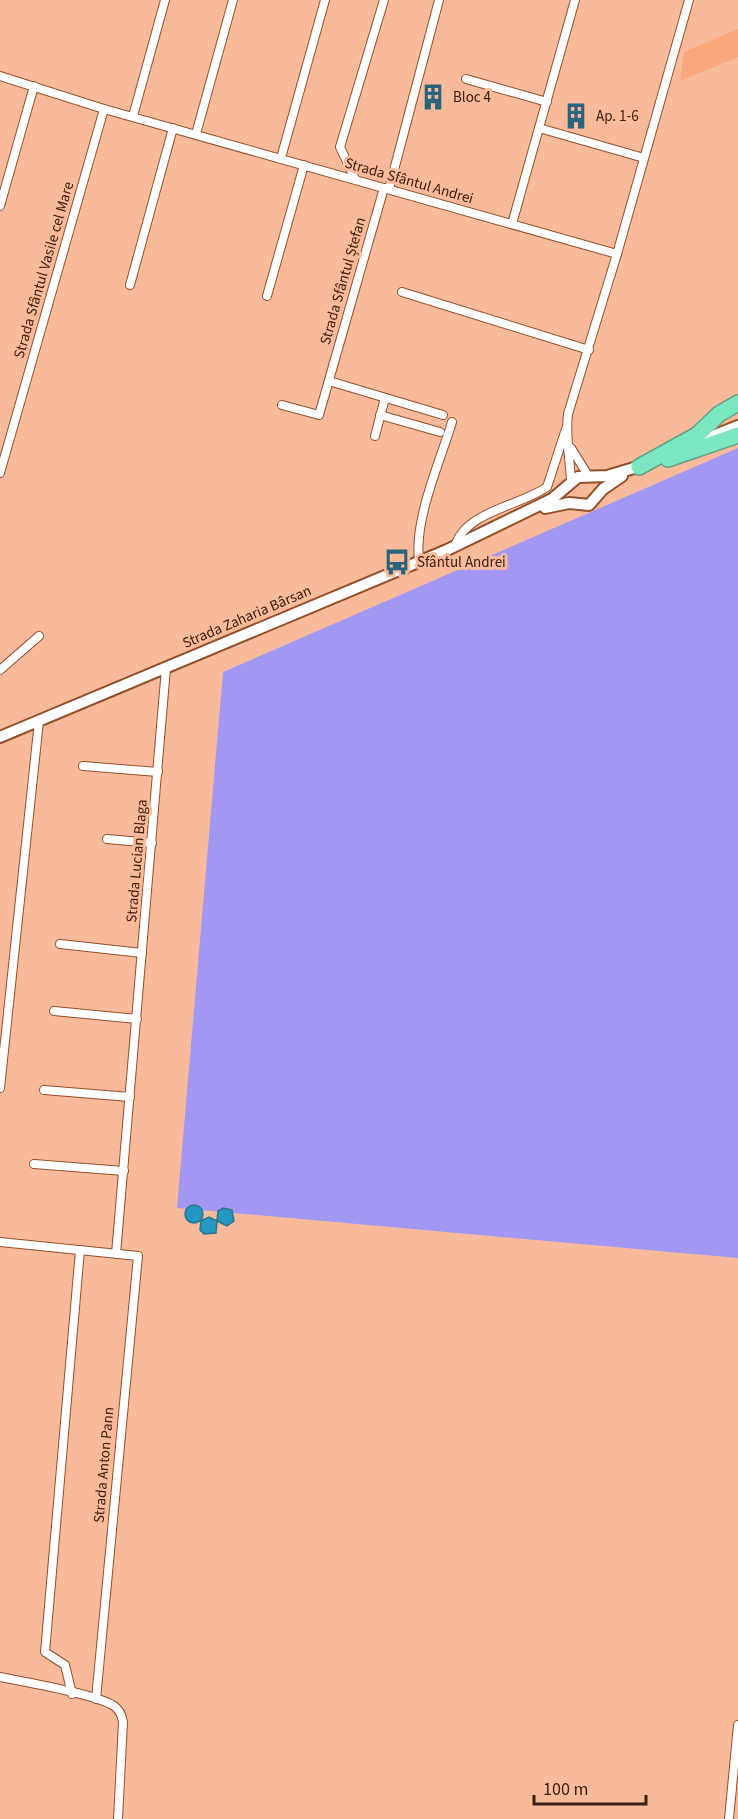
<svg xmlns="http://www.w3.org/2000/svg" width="738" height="1819" viewBox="0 0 738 1819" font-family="'Source Sans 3',sans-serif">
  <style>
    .built { fill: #faa77c }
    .green { fill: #a298f4 }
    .water { fill: #2398c1; stroke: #2b748c; stroke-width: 1.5 }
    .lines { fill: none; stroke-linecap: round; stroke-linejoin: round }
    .street-casing { stroke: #934f2a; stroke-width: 10 }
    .secondary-casing { stroke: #934f2a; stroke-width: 14 }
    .highway-casing { stroke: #65a182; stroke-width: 18 }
    .street { stroke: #fff; stroke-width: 8 }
    .secondary { stroke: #fff; stroke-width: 10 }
    .highway { stroke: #7ae7c0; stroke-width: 15 }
    .labels { text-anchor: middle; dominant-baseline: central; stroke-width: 6; stroke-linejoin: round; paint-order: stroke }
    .poi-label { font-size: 15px; fill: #3d2010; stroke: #f8ba9a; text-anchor: start }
    .street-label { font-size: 15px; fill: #3d2010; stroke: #f8ba9a }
  </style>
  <rect width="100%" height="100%" fill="#f8ba9a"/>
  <!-- built -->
  <path class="built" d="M738,29V57L680,81L684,52Z"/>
  <!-- green -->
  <path class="green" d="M738,448V1258L177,1208L223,672Z"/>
  <!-- water -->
  <g class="water">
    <circle cx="194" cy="1214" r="9"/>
    <path d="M223,1208L232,1210L234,1221L227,1226L217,1221L216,1233L204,1234L200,1230L201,1221L209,1217L217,1221L218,1211Z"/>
  </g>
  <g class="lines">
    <!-- street casing -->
    <g class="street-casing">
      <g id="street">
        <path d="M0,76L104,109L617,254"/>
        <path d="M466,79L547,102"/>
        <path d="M133,116L165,0"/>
        <path d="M539,128L644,158"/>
        <path d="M196,134L233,0"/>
        <path d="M281,158L325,0"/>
        <path d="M355,179L340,147L384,0"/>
        <path d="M389,189L439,0"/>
        <path d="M0,206L34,86"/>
        <path d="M512,224L575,0"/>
        <path d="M130,285L173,128"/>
        <path d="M402,292L589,350"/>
        <path d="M267,296L304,165"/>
        <path d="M329,381L443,415"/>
        <path d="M282,405L319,415L384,188"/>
        <path d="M380,415L440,432"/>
        <path d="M375,436L385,398"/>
        <path d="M571,448L589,477"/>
        <path d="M0,473L104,109"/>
        <path d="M571,481C570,459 565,435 568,414L617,254L689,0"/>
        <path d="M455,546C466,511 520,506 547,487L566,429"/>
        <path d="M419,560C414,519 440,462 452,422"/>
        <path d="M0,670L39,636"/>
        <path d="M83,766L158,772"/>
        <path d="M107,839L152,843"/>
        <path d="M60,944L142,953"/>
        <path d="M54,1011L137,1019"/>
        <path d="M0,1088L39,721"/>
        <path d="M44,1090L130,1097"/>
        <path d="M34,1164L124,1171"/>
        <path d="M0,1242L138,1256L96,1699"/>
        <path d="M116,1254L166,668"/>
        <path d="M0,1677C25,1682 96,1694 114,1706C120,1710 122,1716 123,1722L118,1819"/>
        <path d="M72,1694L65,1665L45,1652L80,1250"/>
        <path d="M729,1819L738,1725"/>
      </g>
    </g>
    <!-- secondary casing -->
    <g class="secondary-casing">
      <g id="secondary">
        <path d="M708,438L738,426"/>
        <path d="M545,508L569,503L589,505L603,489L622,476"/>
        <path d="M0,737L447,550L552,499L578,477L607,476L644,465"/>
      </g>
    </g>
    <!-- highway casing -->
    <g class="highway-casing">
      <g id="highway">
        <path d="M668,459L738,435"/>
        <path d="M639,467L697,435L719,414L738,403"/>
      </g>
    </g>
    <!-- street -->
    <use href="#street" class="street"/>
    <!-- secondary -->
    <use href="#secondary" class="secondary"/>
    <!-- highway -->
    <use href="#highway" class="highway"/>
  </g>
  <!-- icons -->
  <defs>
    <g id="building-bare" transform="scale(2.07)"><path d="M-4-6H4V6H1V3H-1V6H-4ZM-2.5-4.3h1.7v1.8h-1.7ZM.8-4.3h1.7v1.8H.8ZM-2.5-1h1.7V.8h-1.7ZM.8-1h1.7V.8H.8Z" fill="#28647b" stroke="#f8ba9a" stroke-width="2.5" paint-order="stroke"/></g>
    <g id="bus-bare" transform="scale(2.07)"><path d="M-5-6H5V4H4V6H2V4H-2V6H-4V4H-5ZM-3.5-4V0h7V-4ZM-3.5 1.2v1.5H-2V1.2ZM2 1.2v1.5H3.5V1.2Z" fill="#28647b" stroke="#f8ba9a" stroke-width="2.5" paint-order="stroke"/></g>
  </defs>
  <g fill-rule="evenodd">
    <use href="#building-bare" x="433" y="97"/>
    <use href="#building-bare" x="576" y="116"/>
    <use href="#bus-bare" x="397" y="562"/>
  </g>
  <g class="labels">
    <!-- poi labels -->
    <g class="poi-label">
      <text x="453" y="97">Bloc 4</text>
      <text x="596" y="116">Ap. 1-6</text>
      <text x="417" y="562">Sfântul Andrei</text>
    </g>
    <!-- street labels -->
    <g class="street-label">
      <text transform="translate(409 181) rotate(16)">Strada Sfântul Andrei</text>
      <text transform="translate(44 270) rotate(-74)">Strada Sfântul Vasile cel Mare</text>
      <text transform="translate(343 281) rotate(-74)">Strada Sfântul Ștefan</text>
      <text transform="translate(247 617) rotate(-23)">Strada Zaharia Bârsan</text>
      <text transform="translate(137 861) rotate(-85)">Strada Lucian Blaga</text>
      <text transform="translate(104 1465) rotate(-85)">Strada Anton Pann</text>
    </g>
  </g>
  <!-- scale -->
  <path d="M534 1795v9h112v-9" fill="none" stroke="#3d2010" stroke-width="3"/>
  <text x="543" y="1795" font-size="18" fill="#3d2010" stroke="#f8ba9a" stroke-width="4.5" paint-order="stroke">100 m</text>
</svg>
